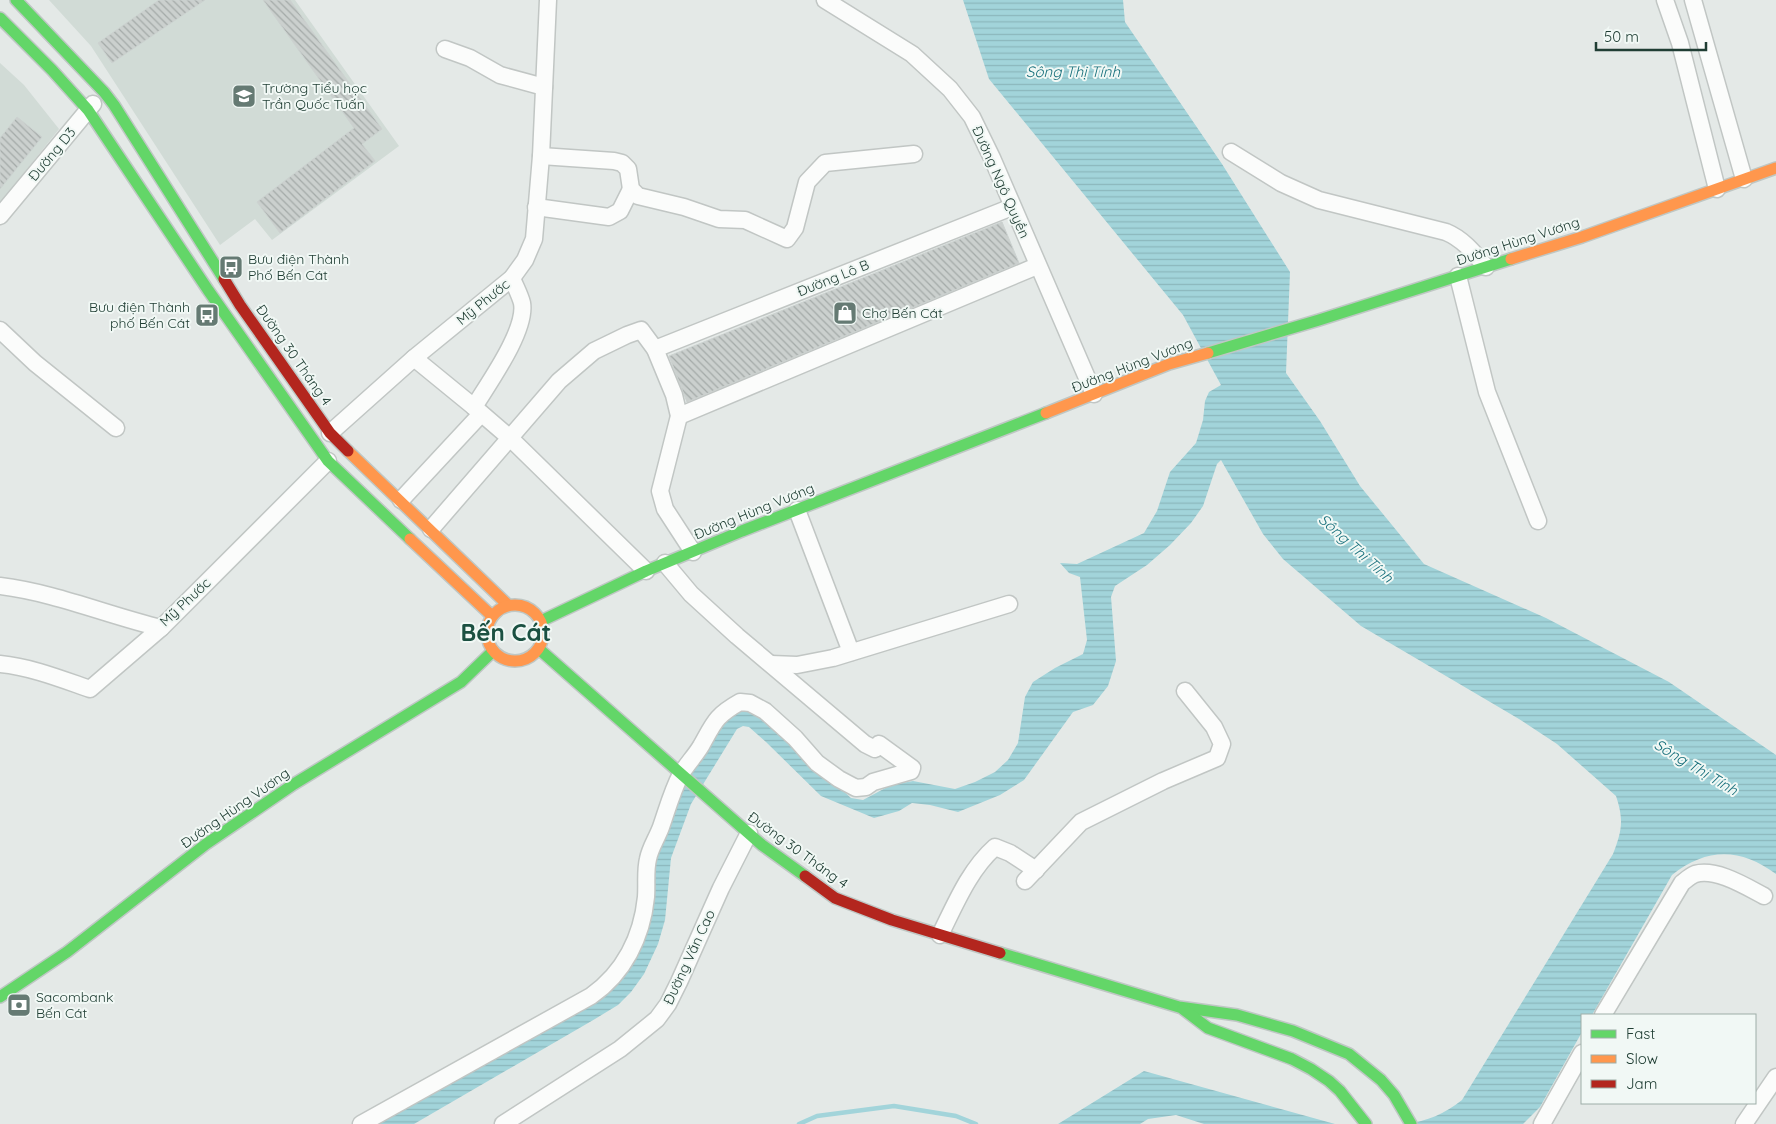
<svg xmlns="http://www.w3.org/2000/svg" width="1776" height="1124" viewBox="0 0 1776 1124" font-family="Quicksand,sans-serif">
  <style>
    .built { fill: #d1dbd6 }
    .water { fill: url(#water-rules) }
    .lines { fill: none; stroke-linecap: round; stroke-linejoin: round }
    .stream { stroke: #a2d4da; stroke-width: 4.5 }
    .building { fill: url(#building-back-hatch); stroke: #ccd2d0 }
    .street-casing { stroke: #c1c6c4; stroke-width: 19 }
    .fast-casing { stroke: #bfc7c4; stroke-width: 14 }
    .slow-casing { stroke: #bfc7c4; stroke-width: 14 }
    .jam-casing { stroke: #bfc7c4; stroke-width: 14 }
    .street { stroke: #fbfcfb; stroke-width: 16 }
    .fast { stroke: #63d668; stroke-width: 11 }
    .slow { stroke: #ff974d; stroke-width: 11 }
    .jam { stroke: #b3261e; stroke-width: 11 }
    .labels { text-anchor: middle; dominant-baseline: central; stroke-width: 4; stroke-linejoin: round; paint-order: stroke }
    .poi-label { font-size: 14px; fill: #203e34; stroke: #f1f8f5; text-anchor: start }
    .street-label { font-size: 14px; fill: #203e34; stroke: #f1f8f5 }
    .water-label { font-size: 15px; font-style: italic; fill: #18707c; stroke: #f1f8f5 }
    .town-label { font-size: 24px; font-weight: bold; fill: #1b5041; stroke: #f1f8f5 }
  </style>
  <defs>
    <pattern id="water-rules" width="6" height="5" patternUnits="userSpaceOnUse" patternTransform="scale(1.25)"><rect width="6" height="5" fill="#a2d4da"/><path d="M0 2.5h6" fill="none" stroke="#8bb7bc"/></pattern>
    <pattern id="building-back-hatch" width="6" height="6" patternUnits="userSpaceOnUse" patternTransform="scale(1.25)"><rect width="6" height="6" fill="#cbd0ce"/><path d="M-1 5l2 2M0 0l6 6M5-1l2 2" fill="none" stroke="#a4aaa8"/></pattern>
  </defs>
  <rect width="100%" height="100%" fill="#e4e9e7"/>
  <!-- built -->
  <g class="built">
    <path d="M49,0H295L399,146L272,240L255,219L220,245L91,46Z"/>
    <path d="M0,63L24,85L59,129L0,203Z"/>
  </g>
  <!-- water -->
  <g class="water">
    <path d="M963,0H1123L1125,22L1222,164L1290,272L1286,373L1320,421L1360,486L1424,564L1546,618L1669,682L1776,755V874C1741,848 1707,847 1672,875L1592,1015H1582V1032L1540,1107L1523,1124H1405C1428,1121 1444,1114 1462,1100L1613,854C1622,831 1624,820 1616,796L1557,744L1519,719L1361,626L1283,559L1263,534L1221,460L1217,464L1203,506L1191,523L1170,545L1147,565L1115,586L1111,597L1116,661L1108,686L1093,705L1073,712L1024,780L1000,795L958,812L930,805L912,803L899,811L874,818L821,796L766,742L749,727L743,726L737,729L691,804L671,858L665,920L658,944L644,974L631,992L618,1005L595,1019L414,1124H372L620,974L650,870L674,800L719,723L740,709L751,710L764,718L851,798L863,800L891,785L913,781L955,789L975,782L995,772L1008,760L1018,743L1025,697L1033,682L1055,668L1083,654L1087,640L1080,577L1069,573L1060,563L1077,564L1144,533L1157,511L1170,472L1196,443L1203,420L1205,401L1209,392L1221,385L1183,315L989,79Z"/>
    <path d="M1144,1071L1335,1124H1337H1204L1176,1115L1148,1119L1140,1124H1058Z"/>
  </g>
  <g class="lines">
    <!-- stream -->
    <path class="stream" d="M799,1124L817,1116L894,1106L956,1116L976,1124"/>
  </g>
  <!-- building -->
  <g class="building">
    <path d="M159,0H205L112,63L98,43Z"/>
    <path d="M263,0H290L382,129L362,144L375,161L280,233L257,202L354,128Z"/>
    <path d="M17,117L42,137L0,189V138Z"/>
    <path d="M1002,222L1019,263L687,402L669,356Z"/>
  </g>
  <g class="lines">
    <!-- street casing -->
    <g class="street-casing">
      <g id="street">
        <path d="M825,0L912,54L950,89L972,117L992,158L1094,394"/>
        <path d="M1665,0L1680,43L1717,189"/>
        <path d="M1693,0L1744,179"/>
        <path d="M445,49L470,58L500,75L544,87"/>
        <path d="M1231,152L1281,183L1319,200L1446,232C1463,239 1474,253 1486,267"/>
        <path d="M541,156L614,161L622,163L628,169L631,189L638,196L684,207L719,219L745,220L787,239L795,228L807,182L825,163L914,154"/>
        <path d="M536,207L609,217L620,211L631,189"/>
        <path d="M0,216L93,104"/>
        <path d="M1458,276L1487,392L1538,521"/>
        <path d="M0,330L35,363L116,428"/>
        <path d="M655,349L1012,207"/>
        <path d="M414,358L474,407L510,438L646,571"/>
        <path d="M474,407C488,384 527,330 522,303C520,295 515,286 512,278"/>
        <path d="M679,416L1037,266"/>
        <path d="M330,433L414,358L512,278L525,260L534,239L541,156L548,0"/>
        <path d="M401,500L481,414"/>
        <path d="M797,510L851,652"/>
        <path d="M431,529L559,381L594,351L627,335L641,330L655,349L674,395L679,416L660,491L665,509L693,552"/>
        <path d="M0,586C56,593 107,615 161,628L328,461"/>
        <path d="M0,664C31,667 61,679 90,689L161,628"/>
        <path d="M771,664L797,665L833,658L1009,604"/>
        <path d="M1025,881L1081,822L1163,781L1217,758L1222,744L1214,727L1185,691"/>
        <path d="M940,935C955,905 969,870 995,847L1010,853L1036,870"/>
        <path d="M1603,1015L1682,883C1686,880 1690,876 1695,874C1716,868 1745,886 1764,896"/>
        <path d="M361,1124L591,996C624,973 642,937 646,897C647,884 645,871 648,859C650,848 657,838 661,827C667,810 672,791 681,774C687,764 695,756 701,746C714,723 715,716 740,702L750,703L765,711L795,738L817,763L839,779L856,788L866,787L873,782L911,771L912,768L879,744L875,749L865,744L737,636L691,594L665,563"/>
        <path d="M503,1124L620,1049L657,1019L668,1004L679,982L721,888L749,833"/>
        <path d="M1542,1124L1582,1053"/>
        <path d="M1744,1124L1776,1077"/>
      </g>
    </g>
    <!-- fast casing -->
    <g class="fast-casing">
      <g id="fast">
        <path d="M16,0L104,92L114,105L224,279"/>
        <path d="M0,18L52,70L88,110L208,290L328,461L410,539"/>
        <path d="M1208,353L1319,320L1511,259"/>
        <path d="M541,621L646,571L742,531L1046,413"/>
        <path d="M539,649L762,845L805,876"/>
        <path d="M1000,953L1179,1007L1237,1015L1293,1031L1349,1054L1381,1080L1394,1095L1411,1124"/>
        <path d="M0,997L67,952L206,844L294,784L461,682L493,651"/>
        <path d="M1183,1009L1208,1028L1292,1059L1311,1069L1329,1081L1340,1091L1366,1124"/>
      </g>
    </g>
    <!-- slow casing -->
    <g class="slow-casing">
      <g id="slow">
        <path d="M1511,259L1582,237L1776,168"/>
        <path d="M1046,413L1169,364L1208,353"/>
        <path d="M348,451L508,605"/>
        <path d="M410,539L492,616"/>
        <circle cx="515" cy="633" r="28"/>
      </g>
    </g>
    <!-- jam casing -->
    <g class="jam-casing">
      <g id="jam">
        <path d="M224,279L240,305L330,433L348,451"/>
        <path d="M805,876L835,898L892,920L1000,953"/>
      </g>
    </g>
    <!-- street -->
    <use href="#street" class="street"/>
    <!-- fast -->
    <use href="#fast" class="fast"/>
    <!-- slow -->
    <use href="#slow" class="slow"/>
    <!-- jam -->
    <use href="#jam" class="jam"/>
  </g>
  <!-- icons -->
  <defs>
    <g id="school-square" transform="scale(1.25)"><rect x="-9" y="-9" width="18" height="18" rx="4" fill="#657a73" stroke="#f1f8f5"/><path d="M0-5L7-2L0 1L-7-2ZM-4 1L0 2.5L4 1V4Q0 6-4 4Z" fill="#fff"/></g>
    <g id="bus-square" transform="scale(1.25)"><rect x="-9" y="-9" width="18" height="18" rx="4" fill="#657a73" stroke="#f1f8f5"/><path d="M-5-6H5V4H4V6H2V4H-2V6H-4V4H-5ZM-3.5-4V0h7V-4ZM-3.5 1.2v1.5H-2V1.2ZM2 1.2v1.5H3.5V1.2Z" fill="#fff"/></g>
    <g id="shop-square" transform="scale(1.25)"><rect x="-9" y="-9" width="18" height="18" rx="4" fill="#657a73" stroke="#f1f8f5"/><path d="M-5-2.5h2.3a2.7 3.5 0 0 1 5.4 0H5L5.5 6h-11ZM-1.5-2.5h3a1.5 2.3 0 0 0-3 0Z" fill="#fff"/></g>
    <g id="bank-square" transform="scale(1.25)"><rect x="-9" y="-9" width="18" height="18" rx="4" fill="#657a73" stroke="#f1f8f5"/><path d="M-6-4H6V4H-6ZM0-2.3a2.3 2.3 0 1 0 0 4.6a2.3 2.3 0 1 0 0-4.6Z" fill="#fff"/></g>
  </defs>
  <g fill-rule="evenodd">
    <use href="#school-square" x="244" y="96"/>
    <use href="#bus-square" x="231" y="267"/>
    <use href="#shop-square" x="845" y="313"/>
    <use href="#bus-square" x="207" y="315"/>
    <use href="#bank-square" x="19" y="1005"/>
  </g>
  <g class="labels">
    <!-- poi labels -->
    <g class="poi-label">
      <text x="262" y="88">Trường Tiểu học<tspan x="262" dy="16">Trần Quốc Tuấn</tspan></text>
      <text x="248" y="259">Bưu điện Thành<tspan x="248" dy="16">Phố Bến Cát</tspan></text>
      <text x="190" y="307" text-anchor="end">Bưu điện Thành<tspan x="190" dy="16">phố Bến Cát</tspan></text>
      <text x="862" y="313">Chợ Bến Cát</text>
      <text x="36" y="997">Sacombank<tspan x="36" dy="16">Bến Cát</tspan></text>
    </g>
    <!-- street labels -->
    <g class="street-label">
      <text transform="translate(52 154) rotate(-50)">Đường D3</text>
      <text transform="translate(1001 182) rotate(66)">Đường Ngô Quyền</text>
      <text transform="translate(1518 241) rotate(-18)">Đường Hùng Vương</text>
      <text transform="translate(833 278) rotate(-22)">Đường Lô B</text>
      <text transform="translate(483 302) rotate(-39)">Mỹ Phước</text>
      <text transform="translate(294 355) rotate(55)">Đường 30 Tháng 4</text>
      <text transform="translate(1132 365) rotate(-21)">Đường Hùng Vương</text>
      <text transform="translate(754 511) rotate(-22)">Đường Hùng Vương</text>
      <text transform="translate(185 602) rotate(-43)">Mỹ Phước</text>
      <text transform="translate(235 808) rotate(-35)">Đường Hùng Vương</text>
      <text transform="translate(798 850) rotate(36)">Đường 30 Tháng 4</text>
      <text transform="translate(689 957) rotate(-65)">Đường Văn Cao</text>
    </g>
    <!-- water labels -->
    <g class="water-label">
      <text x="1073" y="71">Sông Thị Tính</text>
      <text transform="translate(1356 548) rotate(42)">Sông Thị Tính</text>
      <text transform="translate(1696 767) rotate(31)">Sông Thị Tính</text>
    </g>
    <!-- town labels -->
    <g class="town-label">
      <text x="506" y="632">Bến Cát</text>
    </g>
  </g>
  <!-- legend -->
  <rect x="1581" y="1014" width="175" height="90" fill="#f1f8f5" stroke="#9daea8"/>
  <rect x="1591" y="1030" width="25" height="8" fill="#63d668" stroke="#9daea8"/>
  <text x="1626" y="1039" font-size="15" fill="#203e34">Fast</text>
  <rect x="1591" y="1055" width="25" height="8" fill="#ff974d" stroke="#9daea8"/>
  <text x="1626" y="1064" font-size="15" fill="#203e34">Slow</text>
  <rect x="1591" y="1080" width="25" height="8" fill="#b3261e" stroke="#9daea8"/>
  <text x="1626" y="1089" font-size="15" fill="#203e34">Jam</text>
  <!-- scale -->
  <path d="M1596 42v8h110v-8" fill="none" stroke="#203e34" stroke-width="2.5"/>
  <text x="1604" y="42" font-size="15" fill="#203e34" stroke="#f1f8f5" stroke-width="4" paint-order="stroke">50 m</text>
</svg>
